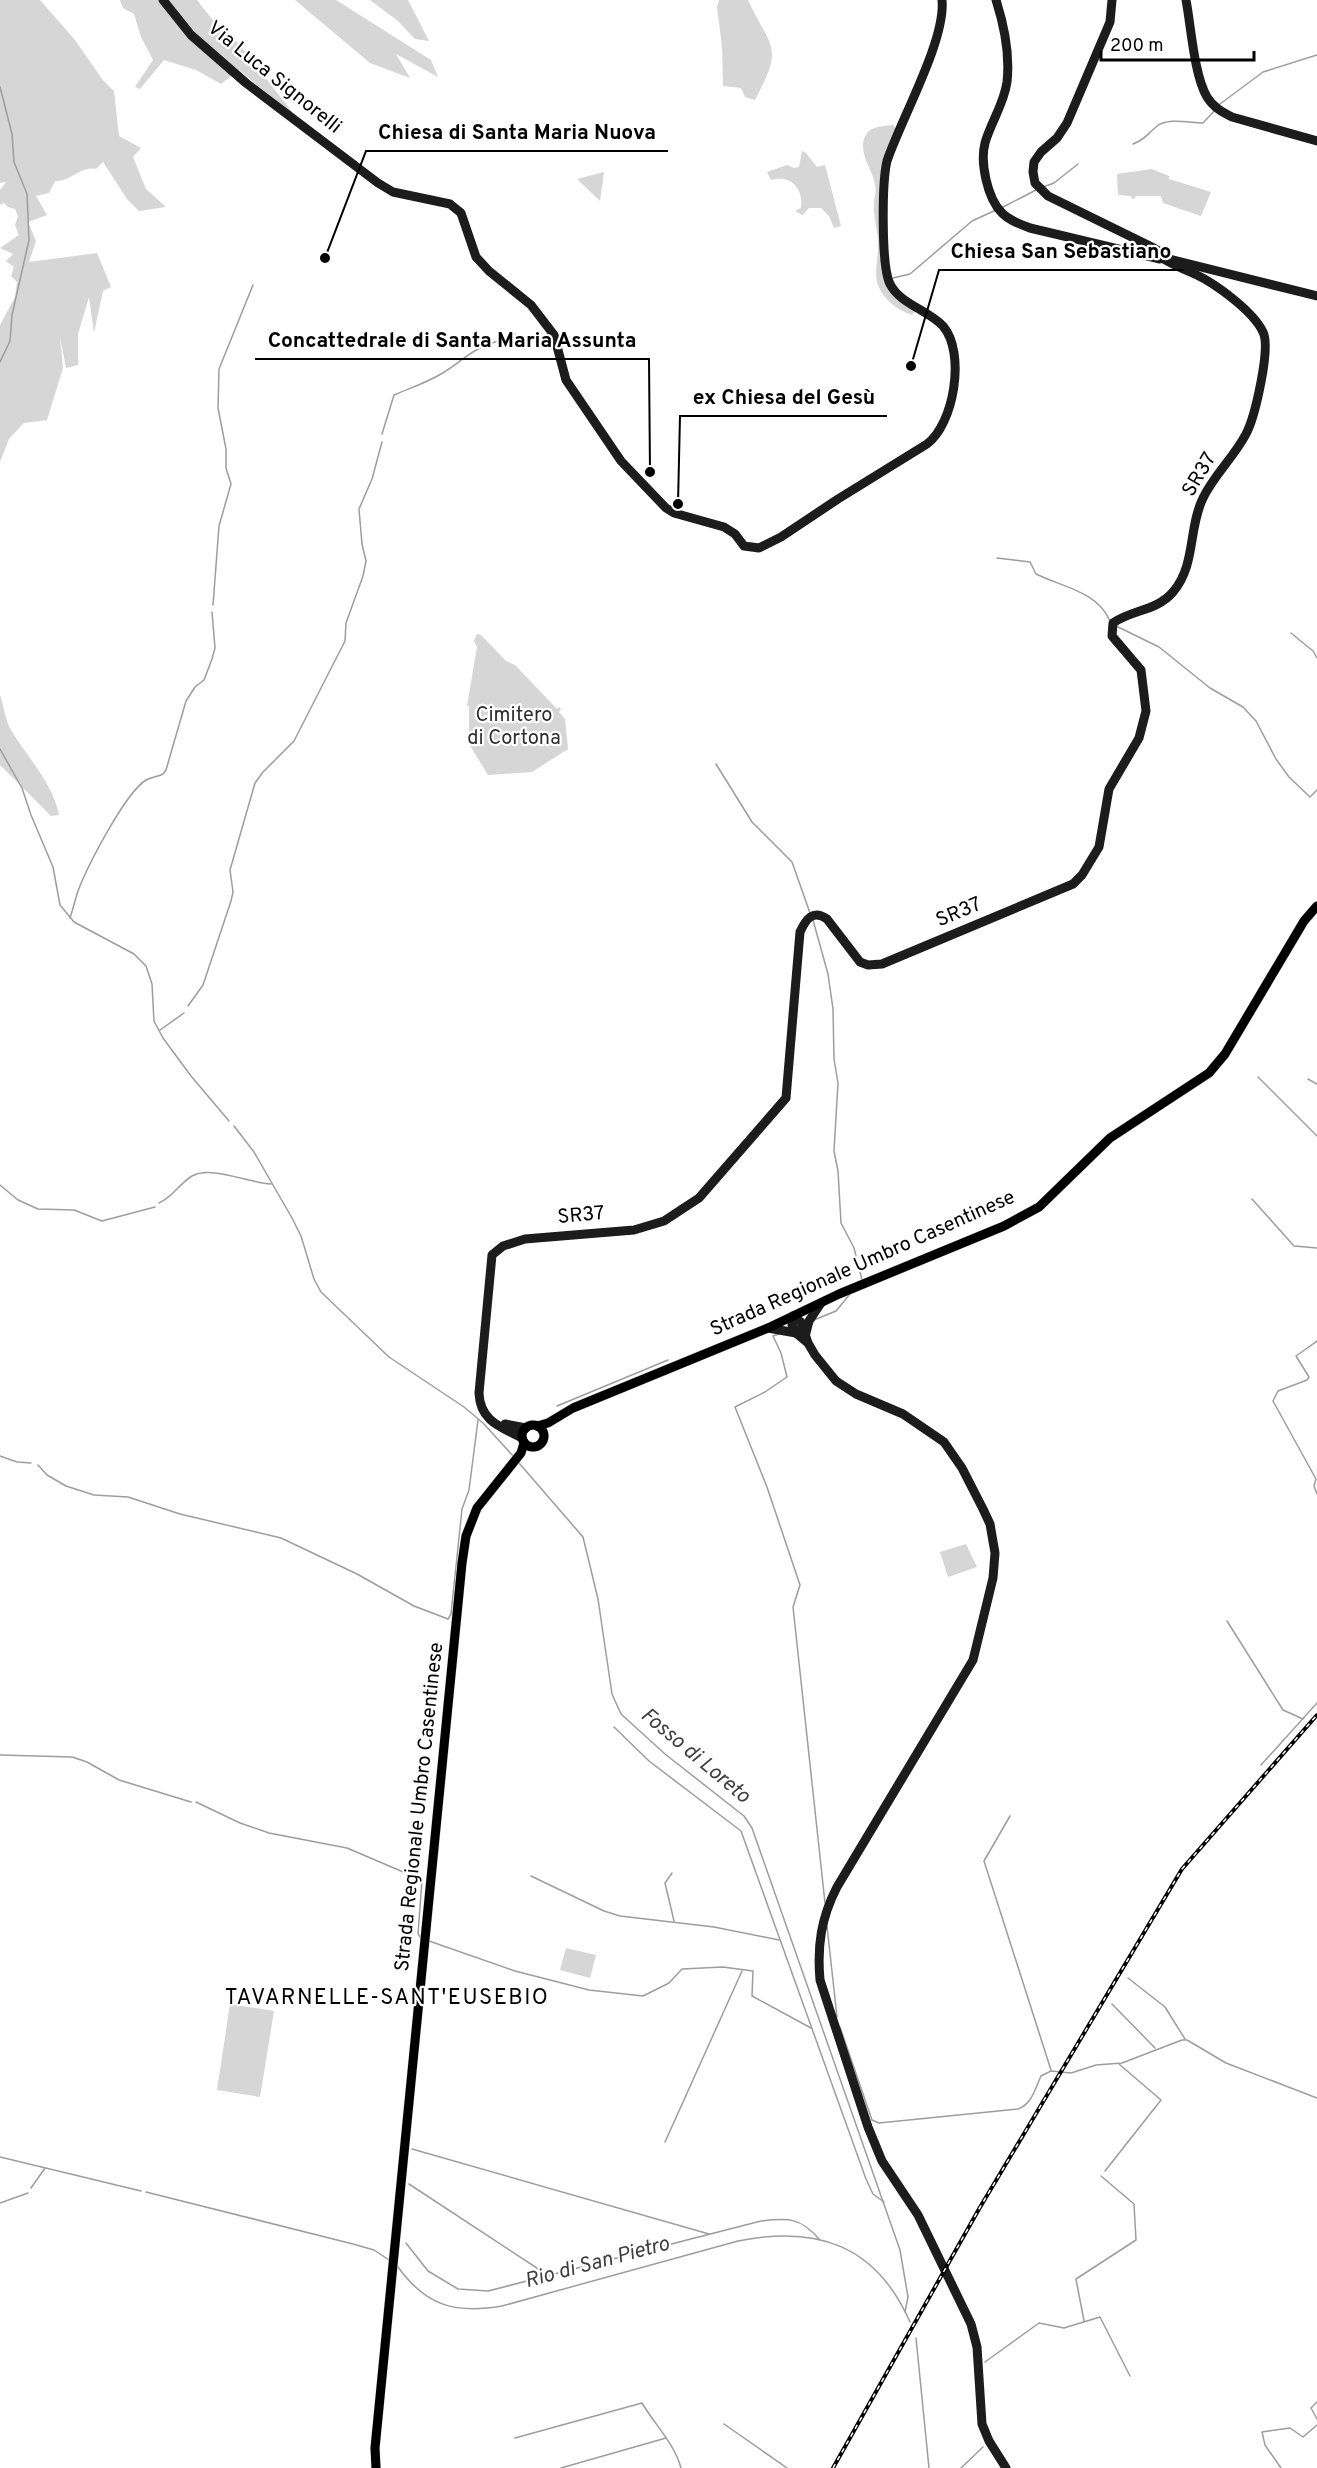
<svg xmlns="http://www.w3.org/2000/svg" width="1317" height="2468" viewBox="0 0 1317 2468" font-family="Overpass,sans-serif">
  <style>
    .green { fill: #d6d6d6 }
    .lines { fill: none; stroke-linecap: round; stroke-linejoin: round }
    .stream { stroke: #9d9d9d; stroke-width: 1.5 }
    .primary-casing { stroke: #dbdbdb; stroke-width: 10 }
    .secondary { stroke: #1c1c1c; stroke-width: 9 }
    .primary { stroke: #000; stroke-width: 9 }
    .rail-casing { stroke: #000; stroke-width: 4 }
    .rail { stroke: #fff; stroke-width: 1.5; stroke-dasharray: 4.5; stroke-linecap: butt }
    .labels { text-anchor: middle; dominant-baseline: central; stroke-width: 4.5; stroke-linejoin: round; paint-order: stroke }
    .street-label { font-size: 20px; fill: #000; stroke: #fff }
    .park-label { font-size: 20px; fill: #2d2d2d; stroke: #fff }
    .water-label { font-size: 21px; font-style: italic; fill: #3e3e3e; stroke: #fff }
    .quarter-label { font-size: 22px; letter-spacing: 1.5px; fill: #000; stroke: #fff }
    .leader { fill: none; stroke: #000; stroke-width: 2 }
    .callout-dot { fill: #000; stroke: #fff; stroke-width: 2 }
    .callout-label { font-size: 21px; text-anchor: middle; font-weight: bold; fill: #000; stroke: #fff; stroke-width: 4.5; stroke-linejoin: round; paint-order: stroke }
  </style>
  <rect width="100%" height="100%" fill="#fff"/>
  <!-- green -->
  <g class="green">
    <path d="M0,0H40L75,40L102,79L114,91L119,136L141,148L133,157L146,189L166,207L139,211L127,199L103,162L96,169C80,166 71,182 55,181L49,193L36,196L47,215L28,222L36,241L29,262L97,253L111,287L103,291L94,333L89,297L78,334V365L66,368L60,337L63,368L47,420L24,423L9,439L0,462V325L15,297L17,282L11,276L14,267L6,261L13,254L0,248L19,235L15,225L18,216L15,209L8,207L4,203L0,205V190L6,182L0,183Z"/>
    <path d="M120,0H197L215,23L239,44L297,118L239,70L221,84L196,70L164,60L140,89L135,87L153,60L141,37L134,14L123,8Z"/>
    <path d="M295,0H336L431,60L438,77L396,54L410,78L370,63Z"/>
    <path d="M370,0H408L429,41L415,39L398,21Z"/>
    <path d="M719,0H748C772,51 784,45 755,100L745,97L741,88L723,86L722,46L717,7Z"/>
    <path d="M893,125L896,129L887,149L884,274L916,311L912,315C897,310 884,300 878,285C873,271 879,259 878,244C878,231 873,217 874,203C874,197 877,192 875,185C873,168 855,151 867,133C872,126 885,126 893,125Z"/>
    <path d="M802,151L806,153L817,167L825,165L841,226L834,228L829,216L821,208H809L803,215L795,211L801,208C804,189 791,174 771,180L767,172L787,165L794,168L799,167Z"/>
    <path d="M1152,169L1169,176V179L1211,192L1201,216L1163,203L1161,196H1136L1135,198L1132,199L1131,196L1118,195L1117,174Z"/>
    <path d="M604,172L600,201L577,179Z"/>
    <path d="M477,634L481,635L506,661L515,665L557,709L559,707L561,709L559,712L565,719L568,749L532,772L488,775L469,744V706H467L477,647L474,641Z"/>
    <path d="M0,695C4,706 5,720 11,730C27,757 53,783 59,815L51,816L0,765Z"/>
    <path d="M966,1544L977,1567L948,1577L940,1552Z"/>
    <path d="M566,1948L596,1955L590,1978L560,1970Z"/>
    <path d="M230,2004L274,2011L260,2097L217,2090Z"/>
  </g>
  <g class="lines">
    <!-- stream -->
    <g class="stream">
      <path d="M0,87L12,134L14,162L27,194L29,240L12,315L10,341L0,362"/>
      <path d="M1220,104L1263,72L1317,55"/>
      <path d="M1133,144C1146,139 1146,135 1156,127C1167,117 1190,123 1203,123L1215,110"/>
      <path d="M1043,187L1054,183L1078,164"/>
      <path d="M1003,207L1036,190"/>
      <path d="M893,278L910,274L972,221L996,210"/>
      <path d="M382,434L394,395C410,388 426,383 441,374C455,366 466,355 480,348C491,342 504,341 515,334"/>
      <path d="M997,558L1030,562L1036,574C1062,587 1097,591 1110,621"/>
      <path d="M213,605L219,526L231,484L226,468V449L218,408L219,369L253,285"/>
      <path d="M1116,626L1159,647L1210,688L1243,707L1256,721L1276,759L1289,777L1310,797L1317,790"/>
      <path d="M1291,633L1313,651L1317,658"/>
      <path d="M0,749L22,788L31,815L53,867L60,905L74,922L134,954L146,966L152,984L154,1021L163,1038L191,1076L229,1121"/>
      <path d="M716,764L752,822L792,862L810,913"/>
      <path d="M70,918C73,909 75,900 78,891C87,867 125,793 146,780C151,777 158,777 163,774L166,770L186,701L195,687L204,680L212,659L215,648L212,612"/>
      <path d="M813,920L828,974L833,1009L834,1059L838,1083L834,1151L838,1171L841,1223L854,1248L862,1280"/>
      <path d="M188,1006L203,985L231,901L233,892L230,870L255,783L263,772L294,741L345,641L346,623L363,576L366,561L362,544L359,509L372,479L382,442"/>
      <path d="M160,1030L184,1013"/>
      <path d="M1258,1077L1317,1136"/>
      <path d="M1308,1079L1317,1084"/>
      <path d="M234,1126L254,1152L292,1218L301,1236L314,1279L321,1292L389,1357L464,1407L483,1423L514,1457"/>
      <path d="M0,1185L18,1200L38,1209L74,1210L102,1221L155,1207"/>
      <path d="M1252,1199L1294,1246L1317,1248"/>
      <path d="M159,1203C173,1197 179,1184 192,1176C211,1165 249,1183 271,1184"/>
      <path d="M814,1320L836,1311L850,1294"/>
      <path d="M779,1334L773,1336L781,1353L787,1377L765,1392L735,1407L767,1487L800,1585L793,1607L825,1903"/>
      <path d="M1317,1341L1296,1356L1309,1377L1307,1380L1278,1391L1273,1401L1316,1479L1314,1486L1317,1494"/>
      <path d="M557,1406L668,1360"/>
      <path d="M0,1456L17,1462L31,1463"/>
      <path d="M519,1463L583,1537L598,1599L612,1694L621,1714L665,1754L744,1816L752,1828L900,2250L908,2297L905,2312"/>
      <path d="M38,1465L47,1475L66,1486L94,1495L128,1497L180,1514L281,1538L357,1574L414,1606L448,1619L451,1614L462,1509L469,1490L478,1420"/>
      <path d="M1227,1621L1283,1710L1303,1719"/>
      <path d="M614,1727L649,1761L741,1831L866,2179L873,2194L884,2202"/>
      <path d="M0,1755L72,1757L87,1762L119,1780L191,1802"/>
      <path d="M1261,1765L1317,1703"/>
      <path d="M196,1802L240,1823L269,1833L347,1848L422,1880L418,1934L421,1938"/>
      <path d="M1010,1816L984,1861L1051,2070"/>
      <path d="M672,1873L665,1883L674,1921"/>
      <path d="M531,1876L604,1911L620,1916L714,1927L779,1940"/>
      <path d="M827,1926L837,2017"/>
      <path d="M429,1941L515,1971L589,1990L643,1996L669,1983L682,1969L723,1967L753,1971L752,1996L811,2028"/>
      <path d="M1128,1978L1165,2007L1185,2039"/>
      <path d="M1112,2004L1155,2048"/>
      <path d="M840,2027L872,2120L879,2123L1018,2109C1032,2104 1035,2089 1041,2076L1051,2071L1071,2073L1096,2065L1122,2063L1182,2040H1187L1226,2063L1317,2098"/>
      <path d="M665,2142L742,1971"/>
      <path d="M412,2149L709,2234"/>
      <path d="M0,2157L141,2191"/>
      <path d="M1105,2171L1161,2100L1119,2064"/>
      <path d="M409,2184L549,2276"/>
      <path d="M31,2188L45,2168"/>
      <path d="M146,2192L353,2244L374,2250L389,2260"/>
      <path d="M0,2203L28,2193"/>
      <path d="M406,2243L428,2271L458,2289L488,2291L761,2221C788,2218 800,2217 819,2239"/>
      <path d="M398,2267C426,2306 455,2314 502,2306L738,2241C817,2225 876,2245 910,2322"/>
      <path d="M1084,2321L1076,2279L1136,2240L1134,2204L1101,2176"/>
      <path d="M916,2338L929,2468"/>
      <path d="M985,2362L1039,2323L1064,2328L1100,2317L1130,2376"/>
      <path d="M1317,2402L1311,2408L1317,2419"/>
      <path d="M724,2424L787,2468"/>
      <path d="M515,2438L642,2403C655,2425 674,2443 681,2468"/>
      <path d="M561,2468L666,2438"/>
      <path d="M961,2468L983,2447"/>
      <path d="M1281,2468L1265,2445L1262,2432L1290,2428L1303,2437L1317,2425"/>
    </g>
    <!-- primary casing -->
    <g class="primary-casing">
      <g id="primary">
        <circle cx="533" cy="1436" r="11"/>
        <path d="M537,1426L548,1423L573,1408L768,1328L839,1294L1004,1226L1039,1207L1110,1138L1209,1073L1225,1054L1304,921L1317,906"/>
        <path d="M376,2468L375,2448L462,1563L466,1536L477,1508L521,1453L524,1443"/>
      </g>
    </g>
    <!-- secondary -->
    <g class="secondary">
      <path d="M163,0L191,35L246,83L378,183L393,192L450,204L461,213L476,257L489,271L531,305L554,335L566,380L621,461L666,508L674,513L724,527L735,534L744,546L759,548L781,537L838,499L927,444C954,424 966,353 943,326C928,310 900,304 890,284C881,266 882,182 887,161C901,119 946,40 942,0"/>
      <path d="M996,0C1004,25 1010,55 1007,82C1004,104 991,122 985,143C980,162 987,198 1002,213C1010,221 1020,224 1030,228L1160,259L1162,258L1159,251L1154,248L1048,196L1035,183L1033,172L1034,162L1041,152L1057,138L1067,123L1110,22L1112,0"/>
      <path d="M1186,0C1191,26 1194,75 1207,97C1213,107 1222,112 1232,117L1317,141"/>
      <path d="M1165,258L1317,296"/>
      <path d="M768,1328L796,1333"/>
      <path d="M806,1333L809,1321L821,1303"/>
      <path d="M808,1343L796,1333L792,1325L793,1316L801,1322L808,1343L815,1355L836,1381L856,1394L903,1414L944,1442L962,1468L983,1509L990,1524L995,1553L993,1578L973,1660L837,1887C821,1918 817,1946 820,1980L868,2127L882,2161L918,2215L971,2324L977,2347L982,2424L989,2441L1006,2468"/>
      <path d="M505,1424L526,1428"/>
      <path d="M522,1438C501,1427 480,1421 479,1393L492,1255L503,1246L525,1239L634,1230L664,1221L699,1198L786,1098L800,932C806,919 813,909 827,919L860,962L868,965L882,964L1073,884L1082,875L1099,847L1109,789L1139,738L1146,711L1141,670L1112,636L1113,623C1131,610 1157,611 1173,592C1196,565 1188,529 1203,498C1214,475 1234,457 1246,434C1255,417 1271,348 1263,332C1253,311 1216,284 1195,274C1183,269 1173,265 1162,258"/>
    </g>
    <!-- primary -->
    <use href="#primary" class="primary"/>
    <!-- rail casing -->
    <g class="rail-casing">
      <path id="rail" d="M833,2468L979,2209L1182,1869L1317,1715"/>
    </g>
    <!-- rail -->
    <use href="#rail" class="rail"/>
  </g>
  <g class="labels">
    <!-- street labels -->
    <g class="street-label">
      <text transform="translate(274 78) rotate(39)">Via Luca Signorelli</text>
      <text transform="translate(1200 475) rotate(-59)">SR37</text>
      <text transform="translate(959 913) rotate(-23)">SR37</text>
      <text transform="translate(581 1216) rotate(-5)">SR37</text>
      <text transform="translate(863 1264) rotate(-24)">Strada Regionale Umbro Casentinese</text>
      <text transform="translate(420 1807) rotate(-84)">Strada Regionale Umbro Casentinese</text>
    </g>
    <!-- park labels -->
    <g class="park-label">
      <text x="514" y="716">Cimitero<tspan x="514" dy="23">di Cortona</tspan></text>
    </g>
    <!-- water labels -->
    <g class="water-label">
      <text transform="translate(695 1756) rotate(40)">Fosso di Loreto</text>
      <text transform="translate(597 2263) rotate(-15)">Rio di San Pietro</text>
    </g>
    <!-- quarter labels -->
    <g class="quarter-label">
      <text x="387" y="1998">TAVARNELLE-SANT'EUSEBIO</text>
    </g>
  </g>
  <!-- callouts -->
  <path class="leader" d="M325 258L366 151H668M911 366L939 270H1184M650 472L649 359H255M678 504L680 416H887"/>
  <g class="callout-dot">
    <circle cx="325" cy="258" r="6"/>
    <circle cx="911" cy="366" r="6"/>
    <circle cx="650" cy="472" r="6"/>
    <circle cx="678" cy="504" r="6"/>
  </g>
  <g class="callout-label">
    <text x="517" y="139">Chiesa di Santa Maria Nuova</text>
    <text x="1061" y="258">Chiesa San Sebastiano</text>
    <text x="452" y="347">Concattedrale di Santa Maria Assunta</text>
    <text x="784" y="404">ex Chiesa del Gesù</text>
  </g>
  <!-- scale -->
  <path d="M1101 51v9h153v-9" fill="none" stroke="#000000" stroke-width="3"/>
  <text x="1110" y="51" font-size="18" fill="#000000" stroke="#ffffff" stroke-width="4.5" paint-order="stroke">200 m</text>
</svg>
